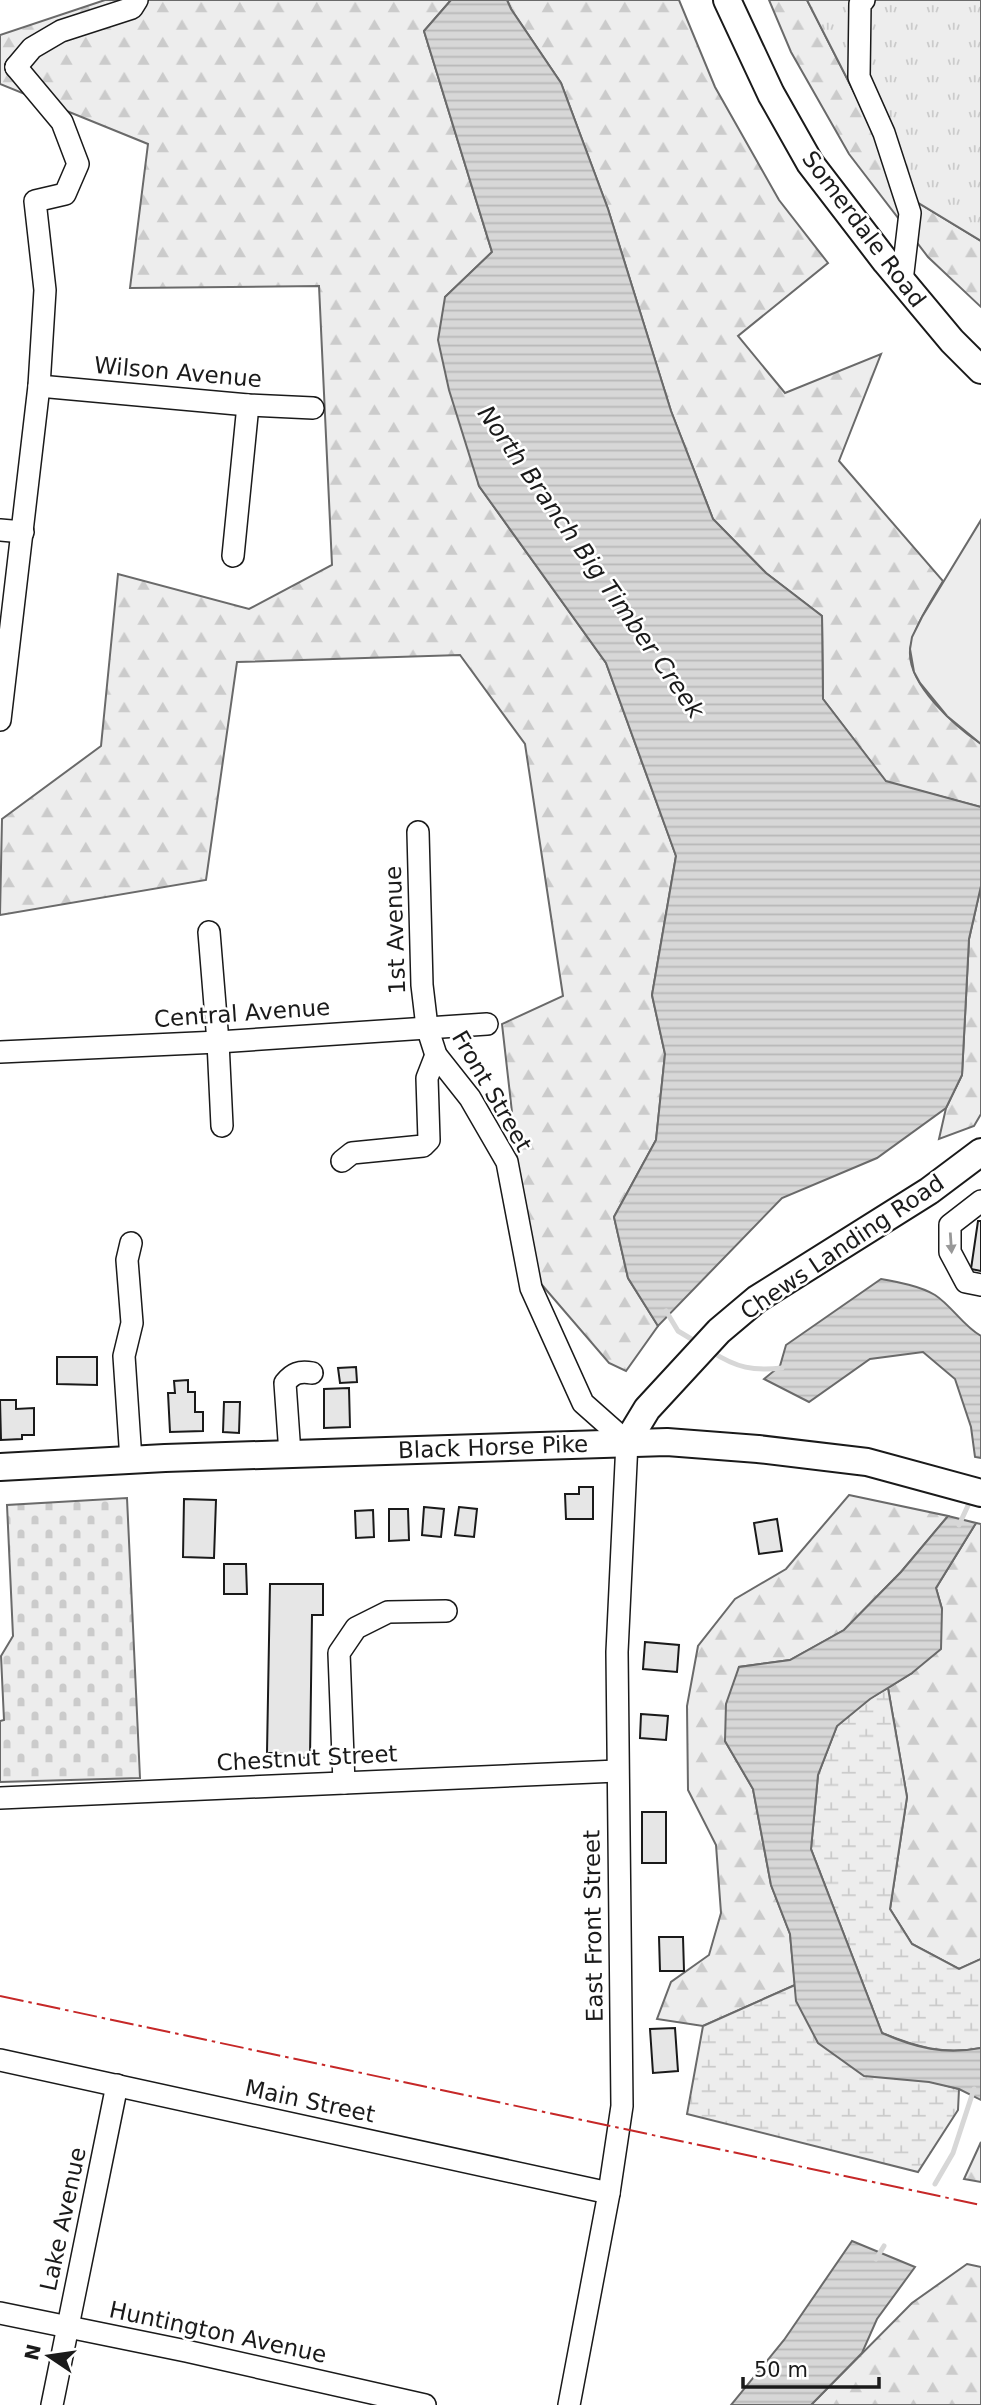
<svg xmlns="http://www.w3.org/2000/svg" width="981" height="2405" viewBox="0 0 981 2405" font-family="'DejaVu Sans',sans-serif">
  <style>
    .forest { fill: url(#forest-firs); stroke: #6a6a6a; stroke-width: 2 }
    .wetland { fill: url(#wetland-marsh); stroke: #6a6a6a; stroke-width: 2 }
    .cemetery { fill: url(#cemetery-stones); stroke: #6a6a6a; stroke-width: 2 }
    .park { fill: url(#park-tufts); stroke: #6a6a6a; stroke-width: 2 }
    .built { fill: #ededed; stroke: #6a6a6a; stroke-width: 2 }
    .water { fill: url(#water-rules); stroke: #6a6a6a; stroke-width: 2 }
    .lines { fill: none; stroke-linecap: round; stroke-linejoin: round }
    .stream { stroke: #d7d7d7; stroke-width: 5 }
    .building { fill: #e6e6e6; stroke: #1a1a1a; stroke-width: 2 }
    .minor-casing { stroke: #1a1a1a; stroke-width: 24 }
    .major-casing { stroke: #1a1a1a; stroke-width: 30 }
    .minor { stroke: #fff; stroke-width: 21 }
    .major { stroke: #fff; stroke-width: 26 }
    .power { stroke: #c62828; stroke-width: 2; stroke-dasharray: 24 5 3.5 5; stroke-linecap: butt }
    .oneway { fill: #989898 }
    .labels { text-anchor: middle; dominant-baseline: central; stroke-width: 5; stroke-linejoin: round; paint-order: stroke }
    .street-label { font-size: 23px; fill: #1a1a1a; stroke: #fff }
    .water-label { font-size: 24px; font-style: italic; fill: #1a1a1a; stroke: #fff }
  </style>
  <defs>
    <pattern id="forest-firs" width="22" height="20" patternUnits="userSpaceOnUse" patternTransform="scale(1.75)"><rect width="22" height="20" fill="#ededed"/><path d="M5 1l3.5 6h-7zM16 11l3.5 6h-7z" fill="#cbcbcb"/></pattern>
    <pattern id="wetland-marsh" width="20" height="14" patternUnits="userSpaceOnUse" patternTransform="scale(1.75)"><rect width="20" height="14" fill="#ededed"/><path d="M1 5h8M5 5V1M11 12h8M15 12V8" fill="none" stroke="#cbcbcb"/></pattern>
    <pattern id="cemetery-stones" width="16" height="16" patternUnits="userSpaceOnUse" patternTransform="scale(1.75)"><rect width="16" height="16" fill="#ededed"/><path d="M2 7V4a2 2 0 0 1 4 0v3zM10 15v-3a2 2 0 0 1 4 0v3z" fill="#cbcbcb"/></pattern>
    <pattern id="park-tufts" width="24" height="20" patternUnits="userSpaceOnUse" patternTransform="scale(1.75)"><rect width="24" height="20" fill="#ededed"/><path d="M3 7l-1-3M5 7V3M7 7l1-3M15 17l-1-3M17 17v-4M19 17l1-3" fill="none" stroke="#cbcbcb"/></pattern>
    <pattern id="water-rules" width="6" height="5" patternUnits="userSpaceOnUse" patternTransform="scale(1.75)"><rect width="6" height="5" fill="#d7d7d7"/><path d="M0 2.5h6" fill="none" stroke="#b8b8b8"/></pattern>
  </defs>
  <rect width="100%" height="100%" fill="#fff"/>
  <!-- forest -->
  <g class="forest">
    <path d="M105,0H451L424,31L492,252L445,297L479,486L606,663L676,856L652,995L665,1054L656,1140L614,1217L628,1278L658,1326L626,1371L609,1363L530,1271L502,1024L563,996L525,744L460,655L237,662L206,880L0,915L2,819L101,746L118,574L249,609L332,565L319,286L130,288L148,144L0,84V35Z"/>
    <path d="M507,0H679L715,87L779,200L828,263L738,336L785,393L881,354L839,461L943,581C932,600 912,629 910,651C908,685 955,726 981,744V807L886,782L823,699L822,616L766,573L713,519L671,411L608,209L561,83L511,9Z"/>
    <path d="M769,0H807L907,196L981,241V307L928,257L849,154L791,52Z"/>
    <path d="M981,886V1114L974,1126L939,1139L946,1108L962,1075L969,939Z"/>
    <path d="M849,1495L948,1516L901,1572L844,1630L790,1660L739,1667L725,1741L753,1789L771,1885L790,1934L795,1985L703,2026L657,2019L671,1982L709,1955L721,1913L716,1845L688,1790L687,1706L698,1646L735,1599L786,1569Z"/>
    <path d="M976,1523L981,1524V1959L959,1969L912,1944L890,1909L907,1797L888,1688L912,1673L942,1609L936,1588Z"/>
    <path d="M981,2142V2182L964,2179Z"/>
    <path d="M967,2264L981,2267V2405H811L912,2303Z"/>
  </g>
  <!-- wetland -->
  <g class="wetland">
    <path d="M888,1688L907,1797L890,1909L912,1944L959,1969L981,1959V2048C944,2055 916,2047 882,2033L811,1849L818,1775L837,1726L869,1699Z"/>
    <path d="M795,1985L797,2001L929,2081L959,2089L958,2110L918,2172L687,2114L703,2026Z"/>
  </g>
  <!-- cemetery -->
  <path class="cemetery" d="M127,1498L140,1778L0,1782V1721L4,1720L1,1656L13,1636L7,1505Z"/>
  <!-- park -->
  <path class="park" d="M807,0H981V241L907,196Z"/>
  <!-- built -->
  <path class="built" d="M981,520V744L947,716L920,683L914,672L910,649L912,637L922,617Z"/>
  <!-- water -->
  <g class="water">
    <path d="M451,0H507L511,9L561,83L608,209L671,411L713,519L766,573L822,616L823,699L886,781L981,807V886L969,939L962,1075L946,1108L877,1158L782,1198L658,1326L628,1278L614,1217L656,1140L665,1054L652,995L676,856L606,663L479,486L449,390L438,340L445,297L492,252L424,31Z"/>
    <path d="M881,1279C898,1282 920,1286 935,1295C952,1306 963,1326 981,1336V1458L975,1457L971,1427L955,1379L923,1352L870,1359L809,1402L764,1379L780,1366L786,1345Z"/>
    <path d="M948,1516L976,1523L936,1588L942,1609L941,1649L912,1673L870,1699L837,1726L818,1775L811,1849L882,2033C916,2048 944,2055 981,2048V2100L959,2089L929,2082L864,2076L818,2043L796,2001L790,1934L771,1885L753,1789L725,1741L726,1704L739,1667L790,1660L844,1630L901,1572Z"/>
    <path d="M852,2241L915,2267L877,2319L862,2353L811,2405H731L784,2340Z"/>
  </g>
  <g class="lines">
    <!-- stream -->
    <g class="stream">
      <path d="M666,1311L678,1331L698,1343"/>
      <path d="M712,1352C737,1368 753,1371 782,1368"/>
      <path d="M959,1525L971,1499"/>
      <path d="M935,2184L953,2153L974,2089"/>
      <path d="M876,2259L884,2246"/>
    </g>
  </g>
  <!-- building -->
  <g class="building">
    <path d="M978,1221H981V1271L971,1269Z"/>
    <path d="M57,1357H97V1385L57,1384Z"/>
    <path d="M356,1367L357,1382L340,1383L338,1368Z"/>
    <path d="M188,1380V1392H195V1412H203V1431L170,1432L168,1393H175L174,1381Z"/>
    <path d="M349,1388L350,1427L324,1428V1389Z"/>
    <path d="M0,1400H16V1409L34,1408V1435H22V1439L1,1440Z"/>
    <path d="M224,1402H240L239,1433L223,1432Z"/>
    <path d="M579,1487H593V1519H566L565,1494H579Z"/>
    <path d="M184,1499L216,1500L214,1558L183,1557Z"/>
    <path d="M424,1507L444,1509L441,1537L422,1535Z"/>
    <path d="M459,1507L477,1509L474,1537L455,1535Z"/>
    <path d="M389,1509H408L409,1540L389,1541Z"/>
    <path d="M373,1510L374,1537L356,1538L355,1511Z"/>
    <path d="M777,1519L782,1551L759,1554L754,1523Z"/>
    <path d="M224,1564H246L247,1594H224Z"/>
    <path d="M270,1584H323V1615H312L310,1758L286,1757V1753H267Z"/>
    <path d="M645,1642L679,1645L677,1672L643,1669Z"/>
    <path d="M641,1714L668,1716L666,1740L640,1738Z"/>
    <rect x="642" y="1812" width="24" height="51"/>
    <path d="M659,1937H683L684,1971H660Z"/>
    <path d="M675,2028L678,2071L653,2073L650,2029Z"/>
  </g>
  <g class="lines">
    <!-- minor casing -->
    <g class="minor-casing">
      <g id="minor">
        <path d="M864,0L860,4L859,77L884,133L910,213L902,281"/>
        <path d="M16,67L32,48L61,31L132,8L137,0"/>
        <path d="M39,386L248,405L313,408"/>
        <path d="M0,530L23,532"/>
        <path d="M233,556L248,405"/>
        <path d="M0,720L39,386L45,290L35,201L65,194L78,164L62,122L16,67"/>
        <path d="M418,832L422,985L427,1027L436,1055L470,1098L507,1162L531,1288L583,1403L627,1442L617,1652L622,2106L609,2193L569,2405"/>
        <path d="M209,932L218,1042L222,1126"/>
        <path d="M0,1052L218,1042L487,1024"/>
        <path d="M342,1161L352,1153L423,1146L429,1140L427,1078L436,1055"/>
        <path d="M981,1201L950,1225V1252L966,1282L981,1285"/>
        <path d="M290,1454L285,1383C293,1373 299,1371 312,1373"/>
        <path d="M131,1460L124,1356L132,1323L127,1260L131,1243"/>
        <path d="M344,1783L339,1653L356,1628L388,1612L446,1611"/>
        <path d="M0,1798L617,1771"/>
        <path d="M0,2060L609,2193"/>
        <path d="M0,2313L186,2351L425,2405"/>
        <path d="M52,2405L117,2085"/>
      </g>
    </g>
    <!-- major casing -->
    <g class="major-casing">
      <g id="major">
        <path d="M727,0L771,94L810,163L886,262L952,341L981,370"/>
        <path d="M627,1442L647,1409L719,1331L757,1299L929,1191L981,1152"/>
        <path d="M0,1467L165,1458L667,1442L758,1449L867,1462L981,1493"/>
      </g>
    </g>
    <!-- minor -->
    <use href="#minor" class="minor"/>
    <!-- major -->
    <use href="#major" class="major"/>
    <!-- power -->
    <path class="power" d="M0,1996L981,2205"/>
  </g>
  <!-- one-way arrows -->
  <defs><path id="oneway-solid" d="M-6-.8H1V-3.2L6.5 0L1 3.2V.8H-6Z" transform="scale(1.75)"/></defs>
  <use class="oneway" href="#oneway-solid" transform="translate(951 1243) rotate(86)"/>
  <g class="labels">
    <!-- street labels -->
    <g class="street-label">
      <text transform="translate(864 229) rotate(53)">Somerdale Road</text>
      <text transform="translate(178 372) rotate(5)">Wilson Avenue</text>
      <text transform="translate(395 930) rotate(-92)">1st Avenue</text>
      <text transform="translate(242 1013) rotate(-4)">Central Avenue</text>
      <text transform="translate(492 1091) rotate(60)">Front Street</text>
      <text transform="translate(842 1247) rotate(-34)">Chews Landing Road</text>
      <text transform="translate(493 1447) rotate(-2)">Black Horse Pike</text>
      <text transform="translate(307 1758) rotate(-3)">Chestnut Street</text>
      <text transform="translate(593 1926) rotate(-91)">East Front Street</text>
      <text transform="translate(310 2101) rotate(12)">Main Street</text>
      <text transform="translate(63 2219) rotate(-78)">Lake Avenue</text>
      <text transform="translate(218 2332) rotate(12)">Huntington Avenue</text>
    </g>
    <!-- water labels -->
    <g class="water-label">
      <text transform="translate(591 562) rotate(55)">North Branch Big Timber Creek</text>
    </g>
  </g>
  <!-- north arrow -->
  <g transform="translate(49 2356) rotate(283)" stroke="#ffffff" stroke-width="5" paint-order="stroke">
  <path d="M0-5L12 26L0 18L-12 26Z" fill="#1a1a1a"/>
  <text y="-10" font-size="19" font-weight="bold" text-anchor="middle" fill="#1a1a1a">N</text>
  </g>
  <!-- scale -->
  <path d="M743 2377v10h136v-10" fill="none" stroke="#1a1a1a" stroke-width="3.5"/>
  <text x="754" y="2377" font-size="21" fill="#1a1a1a" stroke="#ffffff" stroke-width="5" paint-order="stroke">50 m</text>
</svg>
